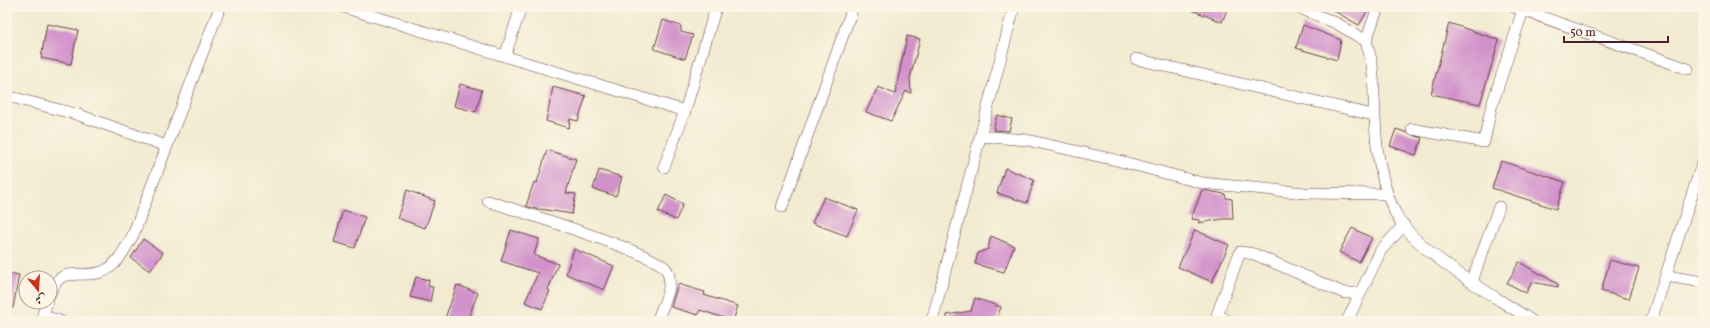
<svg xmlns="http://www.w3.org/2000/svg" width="1710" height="328" viewBox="0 0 1710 328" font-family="Vollkorn,Amiri,serif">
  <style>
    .building { fill: #d191cb }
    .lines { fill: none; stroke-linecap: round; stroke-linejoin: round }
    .street-casing { stroke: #633e44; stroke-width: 12 }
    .street { stroke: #fff; stroke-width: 11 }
  </style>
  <rect width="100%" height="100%" fill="#fcf5e5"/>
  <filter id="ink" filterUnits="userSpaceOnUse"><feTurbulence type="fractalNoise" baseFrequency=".025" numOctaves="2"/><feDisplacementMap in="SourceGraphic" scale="8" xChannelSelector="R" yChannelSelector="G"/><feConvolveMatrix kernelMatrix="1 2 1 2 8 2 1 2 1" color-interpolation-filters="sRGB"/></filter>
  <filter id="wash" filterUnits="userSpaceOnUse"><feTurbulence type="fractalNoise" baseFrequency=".012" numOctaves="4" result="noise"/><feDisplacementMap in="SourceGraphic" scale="16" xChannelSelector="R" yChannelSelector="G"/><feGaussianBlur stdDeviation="0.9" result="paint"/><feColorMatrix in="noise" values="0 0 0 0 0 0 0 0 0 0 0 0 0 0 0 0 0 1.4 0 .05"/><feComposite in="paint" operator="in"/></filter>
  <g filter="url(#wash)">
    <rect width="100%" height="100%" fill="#f2ebd1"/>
    <g id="blocks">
      <!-- building -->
      <g class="building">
        <path d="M1184,7H1228L1222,22Z"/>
        <path d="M1327,7H1370L1359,25Z"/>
        <path d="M663,20L681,26V32L693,35L685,59L654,49Z"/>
        <path d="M1449,23L1499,40L1480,104L1431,94Z"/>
        <path d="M47,24L78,30L71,64L41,58Z"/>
        <path d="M1303,25L1341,40L1337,60L1296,48Z"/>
        <path d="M907,36L920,39L910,78L911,93L906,91L891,121L866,112L878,87L895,94Z"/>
        <path d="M460,84L482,90L476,112L454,106Z"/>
        <path d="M553,87L586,96L578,121L570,119L569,128L546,121Z"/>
        <path d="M997,115L1012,119L1009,131L993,130Z"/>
        <path d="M1396,129L1422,138L1416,155L1390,146Z"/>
        <path d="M547,150L576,159L566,193L576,194L572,214L540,209L539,210L526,206L534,182L537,183Z"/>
        <path d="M1501,161L1565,182L1556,209L1492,188Z"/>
        <path d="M1005,168L1034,180L1027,203L997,193Z"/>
        <path d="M599,170L622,177L616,196L593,189Z"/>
        <path d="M407,190L435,201L425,228L397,218Z"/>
        <path d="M1202,190L1225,194L1226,198L1232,199L1233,219H1223L1198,223L1200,220L1191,219Z"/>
        <path d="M666,195L683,204L676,220L658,212Z"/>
        <path d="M824,197L858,210L847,236L812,223Z"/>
        <path d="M343,210L365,217L355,248L334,242Z"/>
        <path d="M1352,228L1372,238L1359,262L1339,252Z"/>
        <path d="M511,230L539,239L534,255L558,264L548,290L550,291L542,309L525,302L538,273L501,261Z"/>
        <path d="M1195,230L1229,245L1212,282L1178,267Z"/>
        <path d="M991,236L1014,246L1004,272L975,264L978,253L988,249Z"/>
        <path d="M143,239L163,253L150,271L131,258Z"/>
        <path d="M574,249L614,266L604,290L566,274Z"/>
        <path d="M1610,260L1639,268L1629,299L1601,291Z"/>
        <path d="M1519,262L1558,284V287L1532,282L1526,293L1507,283Z"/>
        <path d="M7,273L19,275L13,308H7Z"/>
        <path d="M416,277L429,280L428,286L433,287L430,302L410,297Z"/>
        <path d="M678,284L705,292L704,295L738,306L733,321L700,310L698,315L671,307Z"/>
        <path d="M457,285L478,293L467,321H444Z"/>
        <path d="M975,298L1001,307L996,321H947V315L971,311Z"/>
      </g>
    </g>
  </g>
  <g filter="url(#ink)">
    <use href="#blocks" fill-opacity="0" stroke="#633e44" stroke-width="1"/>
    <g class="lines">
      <!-- street casing -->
      <g class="street-casing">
        <g id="street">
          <path d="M343,7L685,111"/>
          <path d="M1297,7L1336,23L1366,41C1368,49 1371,57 1372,65C1375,92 1374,119 1377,146C1380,170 1385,194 1397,216C1418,254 1495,296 1532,321"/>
          <path d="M1514,7L1688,69"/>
          <path d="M1366,41L1378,7"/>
          <path d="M505,56L521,7"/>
          <path d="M1136,59L1373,115"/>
          <path d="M7,96L79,115L166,146"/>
          <path d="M1412,129L1484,142L1491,108L1524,7"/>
          <path d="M981,136L1027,140L1120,161L1202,183L1305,193L1387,194"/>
          <path d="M664,167L685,111L716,7"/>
          <path d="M488,201C515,210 655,253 666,269C676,283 662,307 657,321"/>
          <path d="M782,207L853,7"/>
          <path d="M1666,276L1703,282"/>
          <path d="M1472,281L1499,207"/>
          <path d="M50,294C61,262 81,281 104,271C117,266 126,247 133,235L220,7"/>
          <path d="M43,316L60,321"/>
          <path d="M41,321L47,302"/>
          <path d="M932,321L1014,7"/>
          <path d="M1229,321L1217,315L1240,252L1254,254L1344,293H1360"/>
          <path d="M1347,321L1381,250L1404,225"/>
          <path d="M1651,321L1703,161"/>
        </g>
      </g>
      <!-- street -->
      <use href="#street" class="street"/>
    </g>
  </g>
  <!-- margin -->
  <rect width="1710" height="328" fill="none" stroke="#fcf5e5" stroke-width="24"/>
  <!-- north arrow -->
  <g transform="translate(38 290) rotate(162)"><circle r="19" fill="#fcf5e5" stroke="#b59f9b"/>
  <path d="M0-3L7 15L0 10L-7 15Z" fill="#c8321e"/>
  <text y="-6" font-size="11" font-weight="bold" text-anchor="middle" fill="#4a1f2b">ش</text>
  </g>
  <!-- scale -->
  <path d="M1564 36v6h104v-6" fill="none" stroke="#4a1f2b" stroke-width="2"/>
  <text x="1570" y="36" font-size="12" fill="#4a1f2b" stroke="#fcf5e5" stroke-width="3" paint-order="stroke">50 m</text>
</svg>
